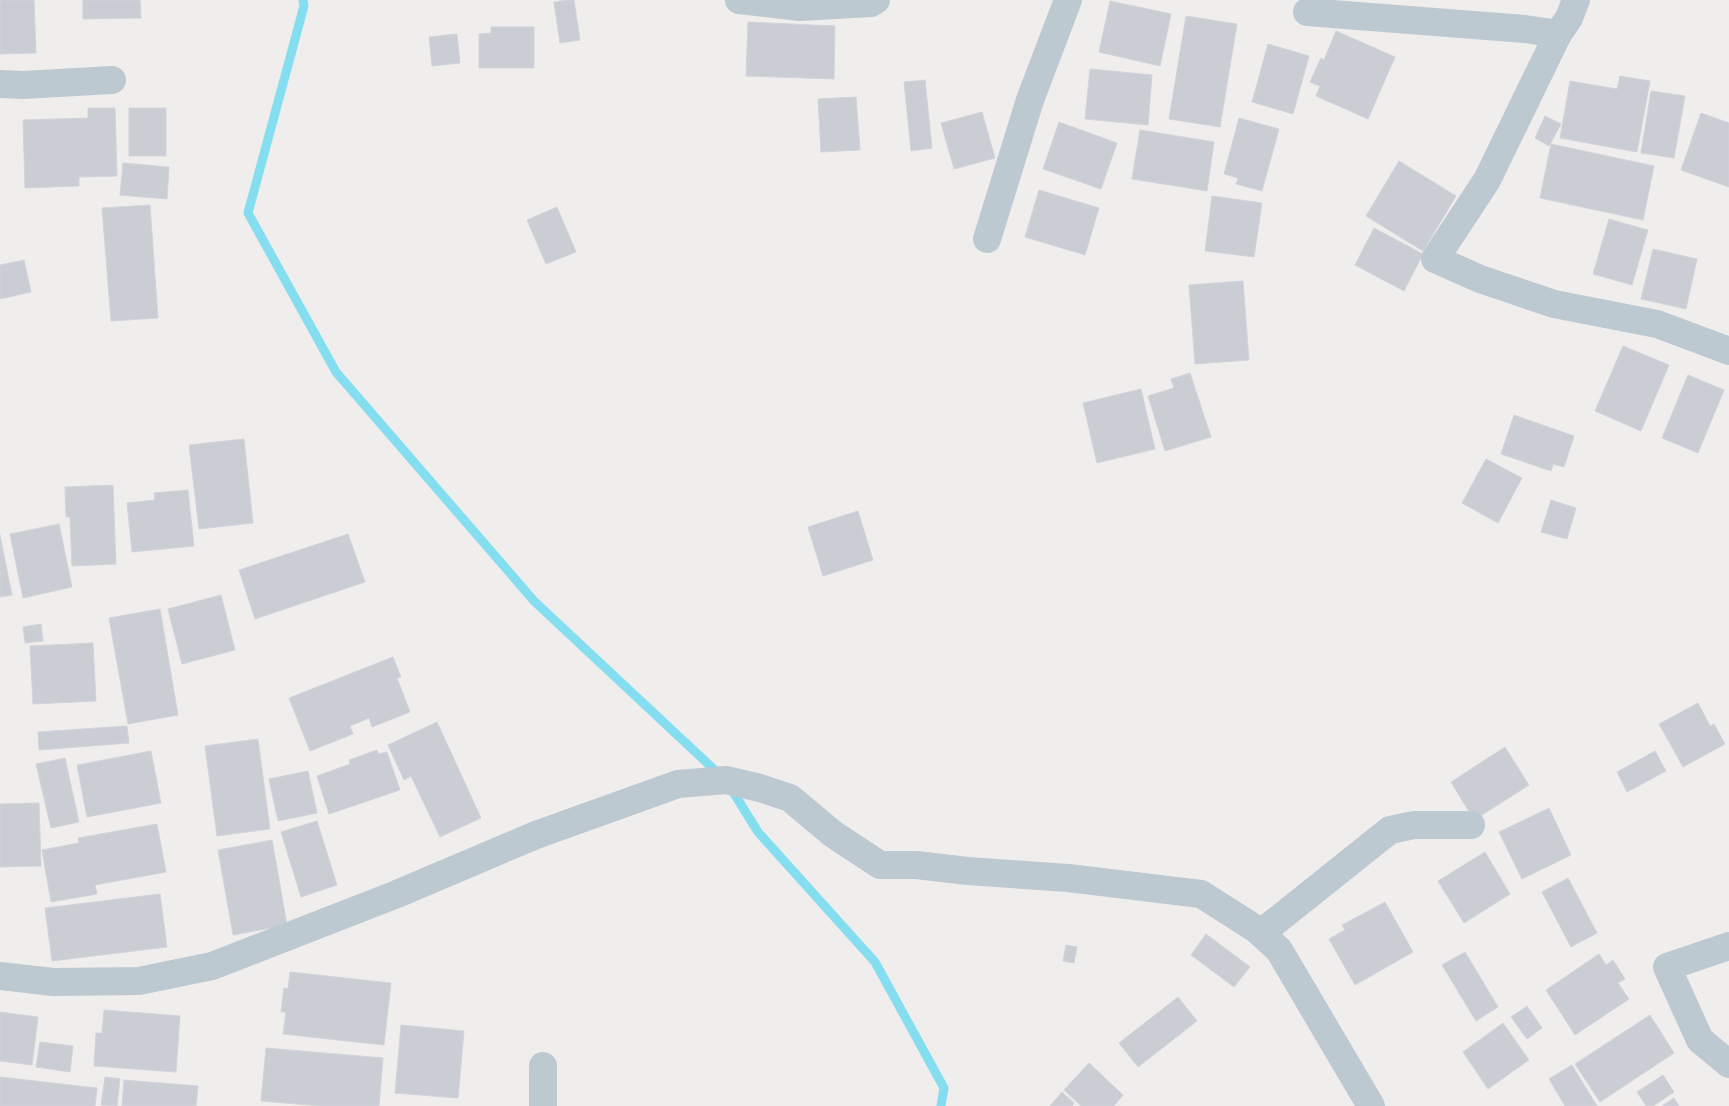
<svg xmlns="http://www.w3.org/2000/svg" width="1729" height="1106" viewBox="0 0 1729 1106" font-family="'Fira Sans Condensed',sans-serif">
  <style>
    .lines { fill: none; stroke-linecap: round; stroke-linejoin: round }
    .stream { stroke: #84deef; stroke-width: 9 }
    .building { fill: #cacdd3; stroke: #d1d4da }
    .minor { stroke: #bdc9d1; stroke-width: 28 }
  </style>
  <rect width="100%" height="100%" fill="#f0eded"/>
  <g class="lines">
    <!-- stream -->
    <g class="stream">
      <path d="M303,0L304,6L248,213L336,372L534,601L720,775"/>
      <path d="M730,787L758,832L875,962L944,1088L941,1106"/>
    </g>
  </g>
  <!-- building -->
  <g class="building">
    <path d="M0,0H34L36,53L0,54Z"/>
    <path d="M83,0H140L141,18L83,19Z"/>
    <path d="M568,0H574L580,40L560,43L554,2Z"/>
    <path d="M1110,1L1171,14L1160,66L1099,52Z"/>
    <path d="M1186,16L1237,24L1220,127L1169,119Z"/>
    <path d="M748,22L835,26L834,79L746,76Z"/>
    <path d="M491,27H534V68H479V34L491,33Z"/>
    <path d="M1336,31L1395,57L1368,119L1316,96L1320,86L1310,82L1321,58L1324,60Z"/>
    <path d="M457,34L460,63L432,66L429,37Z"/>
    <path d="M1268,44L1309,56L1293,114L1252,102Z"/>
    <path d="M1090,69L1152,75L1148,125L1085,119Z"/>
    <path d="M1620,76L1650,81L1637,152L1560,138L1570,81L1617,89Z"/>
    <path d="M925,80L932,148L911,151L904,82Z"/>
    <path d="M1651,91L1685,96L1674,158L1641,153Z"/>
    <path d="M856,97L860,150L821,152L818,99Z"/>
    <path d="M88,108H115L117,176L79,177V186L25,188L23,120L88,118Z"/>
    <rect x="129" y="108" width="37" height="48"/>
    <path d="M982,112L995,158L954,169L941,123Z"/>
    <path d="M1701,113L1729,123V187L1681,170Z"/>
    <path d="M1545,116L1561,124L1549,146L1535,138Z"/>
    <path d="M1239,118L1279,129L1262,191L1236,184L1238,178L1224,174Z"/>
    <path d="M1059,122L1117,143L1101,189L1043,169Z"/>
    <path d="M1140,130L1214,142L1207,191L1132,179Z"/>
    <path d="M1551,144L1654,166L1643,220L1540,198Z"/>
    <path d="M1399,161L1456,196L1423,251L1366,216Z"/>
    <path d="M123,163L169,167L167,199L120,195Z"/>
    <path d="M1039,190L1099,208L1085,255L1025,237Z"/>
    <path d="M1212,196L1262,203L1254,257L1205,251Z"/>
    <path d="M150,205L158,318L111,321L102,208Z"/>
    <path d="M557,207L576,252L546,264L527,220Z"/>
    <path d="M1609,219L1648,230L1632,285L1593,274Z"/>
    <path d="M1374,228L1423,254L1404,291L1355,265Z"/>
    <path d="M1653,249L1697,259L1686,309L1641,299Z"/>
    <path d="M24,260L31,292L0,299V265Z"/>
    <path d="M1243,281L1249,360L1195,364L1189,285Z"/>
    <path d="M1623,346L1669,365L1641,431L1595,411Z"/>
    <path d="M1190,373L1211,437L1165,451L1148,396L1174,388L1171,379Z"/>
    <path d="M1688,375L1724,390L1698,453L1662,438Z"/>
    <path d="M1141,389L1155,449L1097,463L1083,403Z"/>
    <path d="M1514,415L1574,436L1564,467L1553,464L1551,471L1501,454Z"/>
    <path d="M244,439L253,523L199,529L189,445Z"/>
    <path d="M1486,459L1522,478L1498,523L1462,503Z"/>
    <path d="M113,485L116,564L72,566L70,517H66L65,487Z"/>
    <path d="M188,490L194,546L132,552L127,503L155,500L154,493Z"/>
    <path d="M1551,500L1576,508L1567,539L1541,532Z"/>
    <path d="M858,511L873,560L823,576L808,527Z"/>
    <path d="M59,524L72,587L23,598L10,534Z"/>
    <path d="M348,534L365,582L255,619L239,570Z"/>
    <path d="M0,535L12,595L0,597Z"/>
    <path d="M221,595L235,650L182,664L168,609Z"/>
    <path d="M160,609L178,715L128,724L109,618Z"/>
    <path d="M41,624L43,641L25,643L23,627Z"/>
    <path d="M93,643L96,701L33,704L30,646Z"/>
    <path d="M393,657L401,677L397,678L410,712L372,727L369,718L350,726L353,734L310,751L289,698Z"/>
    <path d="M1698,703L1710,726L1714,724L1725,744L1683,767L1659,724Z"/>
    <path d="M437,722L481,818L440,837L411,776L404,780L388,745Z"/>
    <path d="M127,726L129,743L39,750L38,732Z"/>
    <path d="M258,739L270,829L217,836L205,746Z"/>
    <path d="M1505,747L1529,785L1474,820L1451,782Z"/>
    <path d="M377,750L379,754L387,752L400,790L329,814L317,776L350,764L349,760Z"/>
    <path d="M151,751L161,803L87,817L77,765Z"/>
    <path d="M1655,751L1666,771L1627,792L1617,772Z"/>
    <path d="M65,758L79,822L51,828L36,764Z"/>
    <path d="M308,771L317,813L278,821L269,779Z"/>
    <path d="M39,803L41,866L0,867V804Z"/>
    <path d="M1549,808L1571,855L1522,879L1499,832Z"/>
    <path d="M317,821L337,885L301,897L281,832Z"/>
    <path d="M157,824L166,872L95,885L97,894L51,902L42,850L79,843L78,838Z"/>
    <path d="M272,840L287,925L233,935L218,850Z"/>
    <path d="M1485,852L1510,894L1464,923L1438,881Z"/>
    <path d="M1568,878L1597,933L1571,947L1542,892Z"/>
    <path d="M160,894L167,947L52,961L45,908Z"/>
    <path d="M1385,902L1413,952L1355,985L1329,939L1345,930L1342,925Z"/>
    <path d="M1206,934L1250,967L1234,987L1191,955Z"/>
    <path d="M1066,945L1077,947L1074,963L1063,961Z"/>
    <path d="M1465,952L1498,1007L1476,1021L1442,965Z"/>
    <path d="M1599,954L1606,965L1613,960L1625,979L1618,983L1629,999L1575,1035L1546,990Z"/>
    <path d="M290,972L391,983L384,1045L283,1034L286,1012H281L284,988L288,989Z"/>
    <path d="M1178,997L1197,1021L1138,1067L1119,1043Z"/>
    <path d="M1527,1006L1542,1028L1527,1039L1511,1017Z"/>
    <path d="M104,1010L180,1016L176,1072L94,1066L96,1033H102Z"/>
    <path d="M0,1012L38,1017L32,1065L0,1061Z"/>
    <path d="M1650,1015L1674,1053L1600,1102L1575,1064Z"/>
    <path d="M1503,1023L1529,1060L1488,1089L1463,1052Z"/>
    <path d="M401,1025L464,1031L458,1098L395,1093Z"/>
    <path d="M40,1042L73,1046L70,1072L36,1067Z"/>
    <path d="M266,1048L383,1058L379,1106H321L261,1101Z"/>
    <path d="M1089,1063L1123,1095L1114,1106H1081L1064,1090Z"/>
    <path d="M1572,1065L1597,1106H1565L1549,1079Z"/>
    <path d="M1663,1075L1674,1092L1653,1106H1646L1637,1092Z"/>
    <path d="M0,1077L97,1088L95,1106H0Z"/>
    <path d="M105,1077L120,1079L117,1106L101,1105Z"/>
    <path d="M124,1080L198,1086L196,1106H122Z"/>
    <path d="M1062,1092L1074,1103L1072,1106H1050Z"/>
    <path d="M1674,1098L1679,1106H1662Z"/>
  </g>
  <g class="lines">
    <!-- minor -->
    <g class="minor">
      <path d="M739,0L800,7L871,3L876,0"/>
      <path d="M1307,12L1525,29L1558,34L1569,18L1576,0"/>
      <path d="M1558,34L1487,180L1435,259L1480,279L1554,304L1657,324L1729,351"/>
      <path d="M0,84L23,85L112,80"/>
      <path d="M987,239L1030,100L1068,0"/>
      <path d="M1261,933L1390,830L1414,825H1471"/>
      <path d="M1729,946L1667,967L1700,1040L1729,1064"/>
      <path d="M0,976L53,982L139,981L212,966L397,894L536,835L678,784L726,780L760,788L790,798L833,834L880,865H916L968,871L1068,878L1201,894L1256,929L1279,950L1371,1106"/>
      <path d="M543,1106V1066"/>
    </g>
  </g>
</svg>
